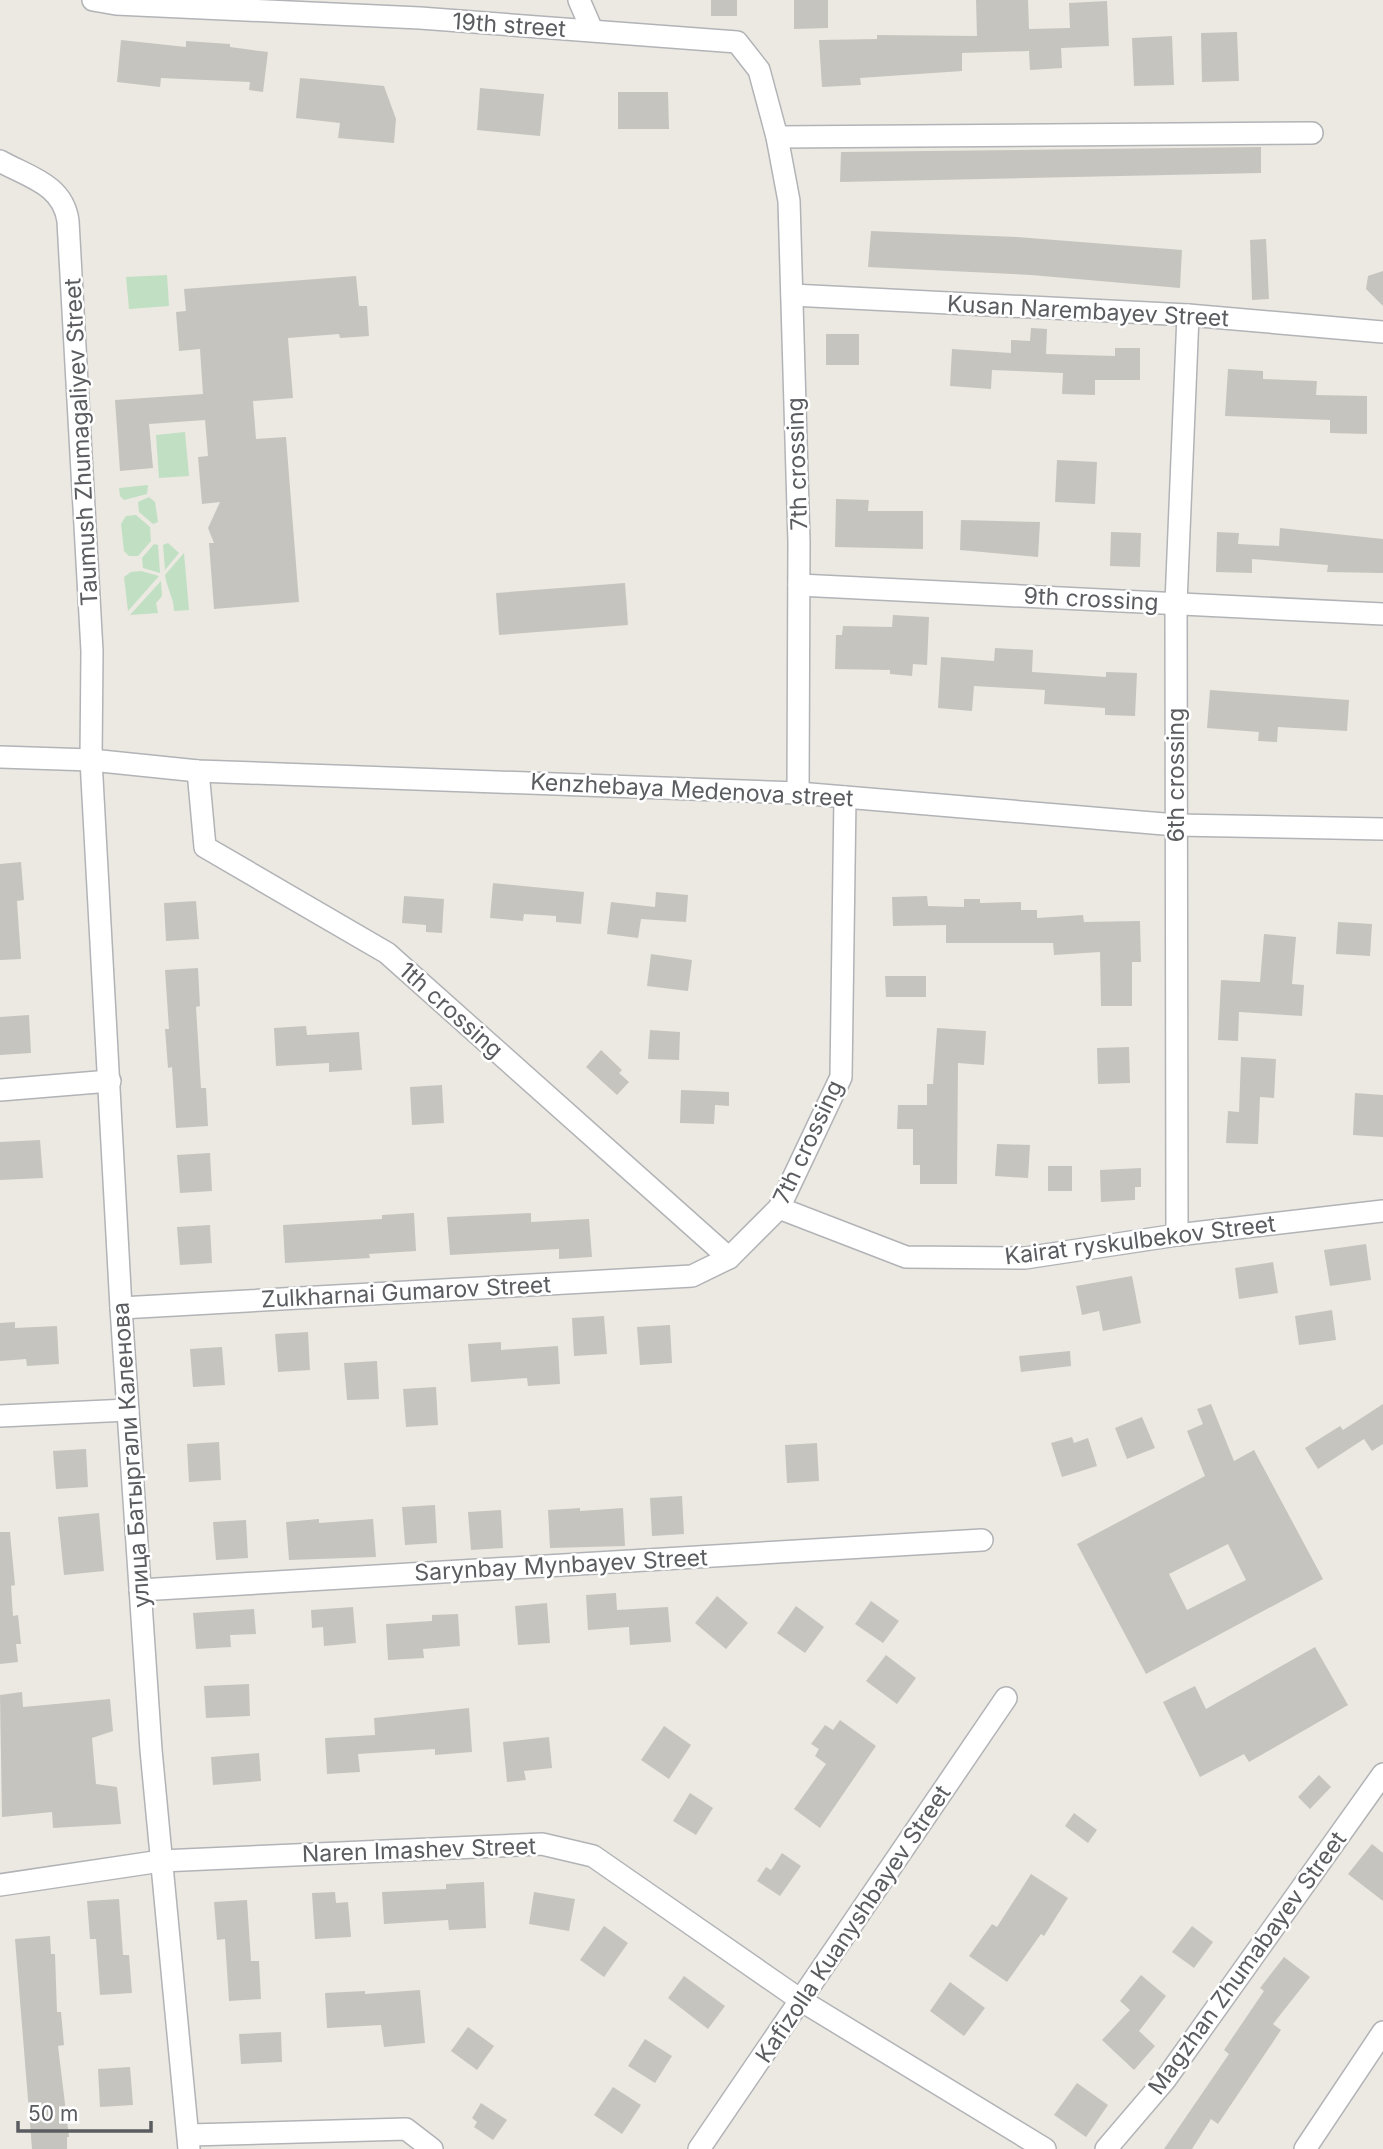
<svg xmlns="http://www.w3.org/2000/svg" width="1383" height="2149" viewBox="0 0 1383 2149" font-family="Inter,sans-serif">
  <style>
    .green { fill: #c1dfc3 }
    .building { fill: #c6c4be; fill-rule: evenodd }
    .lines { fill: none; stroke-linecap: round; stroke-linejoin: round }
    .minor-casing { stroke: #b2b3b7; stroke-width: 24 }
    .minor { stroke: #fff; stroke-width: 21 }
    .labels { text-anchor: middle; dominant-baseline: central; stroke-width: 5; stroke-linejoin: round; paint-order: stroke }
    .street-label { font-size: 23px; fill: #5a5c60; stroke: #fff }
  </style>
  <rect width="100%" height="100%" fill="#ebe9e1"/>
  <!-- green -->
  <g class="green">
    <path d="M167,275L169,306L129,309L126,277Z"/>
    <path d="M185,432L189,476L159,478L156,435Z"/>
    <path d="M148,485L147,494L124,500L120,496L119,488Z"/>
    <path d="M149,497L155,502L158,522L153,524L139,512L138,502Z"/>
    <path d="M136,515L150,527L151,541L138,556H129L124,551L121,524L126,516Z"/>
    <path d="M168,543L179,553L165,570L163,545Z"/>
    <path d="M154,544L158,545L160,573L143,568L142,558Z"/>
    <path d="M184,553L189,610L174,611C174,598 167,589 165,575Z"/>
    <path d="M141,571L159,576L128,611L124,577L131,572Z"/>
    <path d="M161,581L162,596L156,603L158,613L130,615Z"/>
  </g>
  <!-- building -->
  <g class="building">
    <rect x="711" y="0" width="26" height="16"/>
    <path d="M794,0H828V28L794,29Z"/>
    <path d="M976,0H1028L1029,29L1070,28L1069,3L1107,1L1109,46L1061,48L1062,68L1030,70L1029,51L962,53V71L860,78L861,85L822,87L819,40L877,39V35L977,36Z"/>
    <path d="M1237,32L1239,81L1202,82L1201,33Z"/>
    <path d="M1172,36L1174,85L1134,86L1132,38Z"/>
    <path d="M121,40L186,47V41L230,44V47L268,52L263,92L249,90L250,82L161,78L160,87L117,82Z"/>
    <path d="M300,78L384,86L396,119L394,143L338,138L340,123L296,118Z"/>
    <path d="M480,88L544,94L540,136L477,130Z"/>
    <path d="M618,92H668L669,129H618Z"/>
    <path d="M1261,147V173L840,182L841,152Z"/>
    <path d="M871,231L1017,237L1182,250L1180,288L1031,275L868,267Z"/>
    <path d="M1266,239L1269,299L1252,300L1250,240Z"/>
    <path d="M1383,271V306L1366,289L1368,276Z"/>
    <path d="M356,276L359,306H367L369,336L340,338L339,334L288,338L293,398L253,401L256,439L286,437L299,602L214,609L209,543H214L208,528L220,502L202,504L198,457L208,456L205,420L149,424L153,468L120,471L115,400L203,394L200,349L179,351L176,312L186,311L184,289Z"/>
    <path d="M1031,328L1047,329L1046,354L1115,356V348H1140V380H1095V395L1062,394L1063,373L992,370L991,389L950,386L952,349L1011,353V340L1030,341Z"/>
    <rect x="826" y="334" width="33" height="31"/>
    <path d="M1228,369L1263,371V379L1317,381L1316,395L1367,396V434L1330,433V420L1225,416Z"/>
    <path d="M1057,460L1097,462L1095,504L1055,502Z"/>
    <path d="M836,499L869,500L868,511H923V549L835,547Z"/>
    <path d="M961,520L1040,522L1038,557L960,550Z"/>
    <path d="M1280,528L1383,539V573L1327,572L1328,565L1252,559V573L1216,572L1217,532L1239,533L1238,544L1279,546Z"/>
    <path d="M1111,532L1141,533L1140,567L1110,566Z"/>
    <path d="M625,583L628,625L499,635L496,593Z"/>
    <path d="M893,615L929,617L927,665L913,664L912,676L890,674V670L835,669L836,635H842L843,626L892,627Z"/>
    <path d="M995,648L1033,650L1032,672L1106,677V672L1137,673L1135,716L1105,715V708L1044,704L1045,690L974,686L972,711L938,708L941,657L994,661Z"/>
    <path d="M1210,690L1349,700L1347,731L1278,727L1277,742L1258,741L1259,732L1207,728Z"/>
    <path d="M21,862L24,900L17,901L21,959L0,960V864Z"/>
    <path d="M493,883L584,892L581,924L556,922V916L524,914L523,921L490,918Z"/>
    <path d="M656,892L688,895L686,922L641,919L638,938L607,934L611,902L655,907Z"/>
    <path d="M404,896L444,899L442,933L426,932V925L402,923Z"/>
    <path d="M927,896L928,906L964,907V899H980V903L1021,902V910H1037V918L1083,915L1084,922L1140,921L1141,962H1132V1006H1101L1100,952L1054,955L1053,943H946V925L893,926L892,897Z"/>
    <path d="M196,901L199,939L166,941L164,903Z"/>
    <path d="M1338,922L1372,924L1370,956L1336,954Z"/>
    <path d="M1264,934L1296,937L1292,984L1304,985L1302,1016L1239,1012L1238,1041L1218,1040L1221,980L1260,982Z"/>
    <path d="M651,954L692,960L688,991L647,986Z"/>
    <path d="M198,968L200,1006L196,1007L201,1088H206L208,1126L176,1128L172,1067L168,1068L165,1029H169L165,970Z"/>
    <path d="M885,976H926V997H886Z"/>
    <path d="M29,1015L31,1053L0,1055V1017Z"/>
    <path d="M306,1026L307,1035L359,1032L362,1070L329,1072V1063L276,1066L274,1028Z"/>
    <path d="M937,1028L986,1031L984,1065L958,1063L957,1184H920V1165H913V1129H897L898,1105H927V1084H933Z"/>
    <path d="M650,1030L680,1032L679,1060L648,1059Z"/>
    <path d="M1129,1047L1130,1083L1098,1084L1097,1048Z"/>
    <path d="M601,1050L622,1070L619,1073L629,1082L617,1095L586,1067Z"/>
    <path d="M1241,1057L1276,1059L1274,1098L1260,1097L1258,1144L1226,1143L1228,1111L1239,1112Z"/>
    <path d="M442,1085L444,1123L412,1125L410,1087Z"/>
    <path d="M681,1090L729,1092V1106L715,1105L714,1124L680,1123Z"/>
    <path d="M1355,1093L1383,1095V1137L1353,1135Z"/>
    <path d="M40,1140L43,1178L0,1180V1142Z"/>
    <path d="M997,1144L1030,1145L1028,1178L995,1176Z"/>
    <path d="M210,1153L212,1191L180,1193L177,1155Z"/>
    <rect x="1048" y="1166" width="24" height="25"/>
    <path d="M1141,1168V1187H1135V1200L1101,1202L1100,1170Z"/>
    <path d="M414,1213L416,1251L369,1254L370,1258L285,1263L283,1225L382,1219V1215Z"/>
    <path d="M531,1213V1222L589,1219L592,1257L559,1259V1249L450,1255L447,1217Z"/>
    <path d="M210,1225L212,1263L180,1265L177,1227Z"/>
    <path d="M1366,1244L1371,1280L1330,1286L1324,1250Z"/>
    <path d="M1273,1262L1278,1293L1239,1299L1235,1268Z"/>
    <path d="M1132,1276L1141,1323L1103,1331L1099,1311L1082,1315L1076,1286Z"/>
    <path d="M1332,1310L1336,1340L1299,1345L1295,1316Z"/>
    <path d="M604,1316L607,1354L574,1356L572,1318Z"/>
    <path d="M15,1322V1328L57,1326L59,1364L27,1366L26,1359L0,1361V1323Z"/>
    <path d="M670,1325L672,1363L640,1365L637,1327Z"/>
    <path d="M308,1332L310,1370L278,1372L275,1334Z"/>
    <path d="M501,1342V1350L558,1346L560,1384L528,1386L527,1378L471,1382L468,1344Z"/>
    <path d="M222,1347L225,1385L193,1387L190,1349Z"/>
    <path d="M1070,1351L1071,1366L1021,1372L1019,1356Z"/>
    <path d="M377,1361L379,1399L347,1400L344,1363Z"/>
    <path d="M436,1387L438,1425L406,1427L403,1389Z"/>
    <path d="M1211,1404L1234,1461L1254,1450L1323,1579L1146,1674L1077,1544L1205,1476L1187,1431L1203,1424L1197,1409ZM1228,1544L1246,1580L1187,1610L1169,1574Z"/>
    <path d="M1383,1404V1444L1372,1451L1364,1439L1318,1469L1305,1448L1340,1426L1343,1430Z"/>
    <path d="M1142,1417L1155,1448L1127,1459L1115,1428Z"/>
    <path d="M1072,1437L1074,1443L1088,1438L1097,1466L1062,1477L1051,1443Z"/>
    <path d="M219,1442L221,1480L189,1482L187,1444Z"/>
    <path d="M817,1443L819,1481L787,1483L785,1445Z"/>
    <path d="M86,1449L88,1487L56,1489L53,1451Z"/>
    <path d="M682,1496L684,1534L652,1536L650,1498Z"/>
    <path d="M435,1505L437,1543L405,1545L402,1507Z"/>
    <path d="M580,1508V1511L623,1508L625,1546L550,1548L548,1510Z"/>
    <path d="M501,1510L503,1548L471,1550L468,1512Z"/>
    <path d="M99,1513L104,1571L64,1575L58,1517Z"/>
    <path d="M319,1519V1523L373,1519L376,1557L289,1560L286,1522Z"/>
    <path d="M246,1520L248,1558L216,1560L213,1522Z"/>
    <path d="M0,1532H10L15,1585L11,1586L13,1616L18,1615L21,1644H16L18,1662L0,1664Z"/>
    <path d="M616,1593L617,1610L668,1607L671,1642L630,1645L629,1627L588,1630L586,1595Z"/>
    <path d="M717,1596L748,1623L726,1649L695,1623Z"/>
    <path d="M871,1601L899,1621L883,1643L855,1624Z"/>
    <path d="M547,1603L550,1643L518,1645L515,1606Z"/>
    <path d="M796,1606L824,1627L805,1653L777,1633Z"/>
    <path d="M353,1607L356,1643L324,1646L323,1627L312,1628L311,1610Z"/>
    <path d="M254,1609L256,1634L230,1635L231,1647L196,1649L193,1613Z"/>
    <path d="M458,1614L460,1646L423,1649L424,1658L388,1660L386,1624L432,1621V1615Z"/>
    <path d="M1315,1647L1348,1705L1249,1762L1244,1754L1200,1777L1163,1702L1195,1686L1206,1709Z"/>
    <path d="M886,1655L916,1678L897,1704L866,1681Z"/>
    <path d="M249,1684L250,1716L206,1718L204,1686Z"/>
    <path d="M22,1692L23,1707L110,1699L113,1731L92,1738L96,1784L117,1787L121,1824L53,1828L52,1812L2,1817L0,1695Z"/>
    <path d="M469,1708L472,1752L435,1755V1749L358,1754L360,1772L327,1774L325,1738L375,1735L374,1718Z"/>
    <path d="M840,1720L876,1746L820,1828L794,1809L826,1764L815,1756L819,1749L811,1744L825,1725L833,1730Z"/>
    <path d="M664,1726L691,1745L669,1779L641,1760Z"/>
    <path d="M549,1737L552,1768L524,1771L526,1780L507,1782L503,1742Z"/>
    <path d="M259,1753L261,1781L213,1785L211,1757Z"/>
    <path d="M1319,1775L1331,1787L1310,1809L1298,1797Z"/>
    <path d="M690,1793L713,1808L696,1835L673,1821Z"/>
    <path d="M1074,1813L1097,1830L1088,1843L1065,1826Z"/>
    <path d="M1372,1844L1383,1853V1901L1348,1874Z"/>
    <path d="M782,1853L801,1866L780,1896L757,1881L766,1867L771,1870Z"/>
    <path d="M1031,1874L1068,1898L1044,1936L1041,1934L1007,1982L969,1956L992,1924L997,1927Z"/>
    <path d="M484,1882L486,1928L449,1930L448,1920L384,1924L382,1892L446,1889V1884Z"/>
    <path d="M335,1892L336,1903L348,1902L351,1937L315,1939L312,1893Z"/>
    <path d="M534,1892L575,1899L569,1931L529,1924Z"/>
    <path d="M119,1899L123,1955H129L132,1993L100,1995L96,1939H90L87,1901Z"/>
    <path d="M247,1900L251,1961H259L261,1999L229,2001L225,1939L217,1940L214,1902Z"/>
    <path d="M604,1926L628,1943L604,1977L580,1960Z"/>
    <path d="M1192,1926L1213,1942L1194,1968L1172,1952Z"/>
    <path d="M50,1936L51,1954H55L57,2012H61L64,2045L58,2046L69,2137H67V2149H32L15,1939Z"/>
    <path d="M1284,1957L1310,1977L1273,2024L1281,2030L1218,2124L1211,2119L1192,2149H1164L1229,2054L1224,2050L1264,1991L1260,1988Z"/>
    <path d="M1141,1975L1166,1996L1139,2031L1155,2046L1134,2070L1102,2040L1130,2010L1120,2001Z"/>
    <path d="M684,1976L725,2006L708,2029L668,1998Z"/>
    <path d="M950,1982L985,2008L964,2036L930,2011Z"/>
    <path d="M420,1990L425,2043L384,2047L381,2025L327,2028L325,1993L365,1991V1994Z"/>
    <path d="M468,2027L494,2046L477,2070L451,2051Z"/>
    <path d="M281,2032L282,2062L241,2064L239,2034Z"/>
    <path d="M645,2039L672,2056L655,2083L628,2066Z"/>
    <path d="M130,2067L133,2105L100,2107L98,2069Z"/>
    <path d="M1077,2083L1108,2105L1086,2137L1054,2115Z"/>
    <path d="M613,2087L641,2105L622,2134L594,2115Z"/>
    <path d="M481,2103L507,2120L493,2140L474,2127L477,2122L472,2118Z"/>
  </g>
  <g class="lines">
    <!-- minor casing -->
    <g class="minor-casing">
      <g id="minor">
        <path d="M93,0L116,4L420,18L737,42L759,70L777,137L789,201L799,542L798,793"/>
        <path d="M579,0L592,30"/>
        <path d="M777,137L1312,133"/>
        <path d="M0,161C28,177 63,184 68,221L92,651L91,760L121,1308L151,1750L189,2149"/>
        <path d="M792,295L1188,315L1383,332"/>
        <path d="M799,585L1383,614"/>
        <path d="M0,757L91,760L198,771L798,793L1176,825L1383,829"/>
        <path d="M198,771L205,847L387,953L729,1258"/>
        <path d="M0,1090L110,1081"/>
        <path d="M779,1208L906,1257L1025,1258L1177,1235L1383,1211"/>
        <path d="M1177,1235L1176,603L1188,315"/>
        <path d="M121,1308L692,1276L729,1258L779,1208L841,1077L845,797"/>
        <path d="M0,1416L128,1410"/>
        <path d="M140,1590L982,1540"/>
        <path d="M0,1885L161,1861L542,1844L593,1856L802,2001L1045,2149"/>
        <path d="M189,2135L406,2129L432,2149"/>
        <path d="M699,2149L1006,1698"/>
        <path d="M1106,2149L1165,2080L1383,1774"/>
        <path d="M1305,2149L1383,2032"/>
      </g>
    </g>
    <!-- minor -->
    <use href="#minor" class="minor"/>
  </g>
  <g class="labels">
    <!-- street labels -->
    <g class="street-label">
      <text transform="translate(509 25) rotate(4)">19th street</text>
      <text transform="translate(1088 311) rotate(3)">Kusan Narembayev Street</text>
      <text transform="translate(81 442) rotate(-93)">Taumush Zhumagaliyev Street</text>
      <text transform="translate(797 464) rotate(-92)">7th crossing</text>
      <text transform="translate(1091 599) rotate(3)">9th crossing</text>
      <text transform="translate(1176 775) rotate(-90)">6th crossing</text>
      <text transform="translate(692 790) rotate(3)">Kenzhebaya Medenova street</text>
      <text transform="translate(451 1010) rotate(42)">1th crossing</text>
      <text transform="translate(808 1142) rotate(-65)">7th crossing</text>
      <text transform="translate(1140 1240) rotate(-7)">Kairat ryskulbekov Street</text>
      <text transform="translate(406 1292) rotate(-3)">Zulkharnai Gumarov Street</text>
      <text transform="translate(131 1455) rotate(-94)">улица Батыргали Каленова</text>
      <text transform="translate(561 1565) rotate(-3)">Sarynbay Mynbayev Street</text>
      <text transform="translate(419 1850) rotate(-2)">Naren Imashev Street</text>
      <text transform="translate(853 1924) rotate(-56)">Kafizolla Kuanyshbayev Street</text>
      <text transform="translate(1247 1963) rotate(-54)">Magzhan Zhumabayev Street</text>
    </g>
  </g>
  <!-- scale -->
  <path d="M18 2121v10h133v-10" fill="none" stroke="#5a5c60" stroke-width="3.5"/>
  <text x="28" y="2121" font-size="21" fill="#5a5c60" stroke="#ffffff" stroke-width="5" paint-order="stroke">50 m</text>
</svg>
